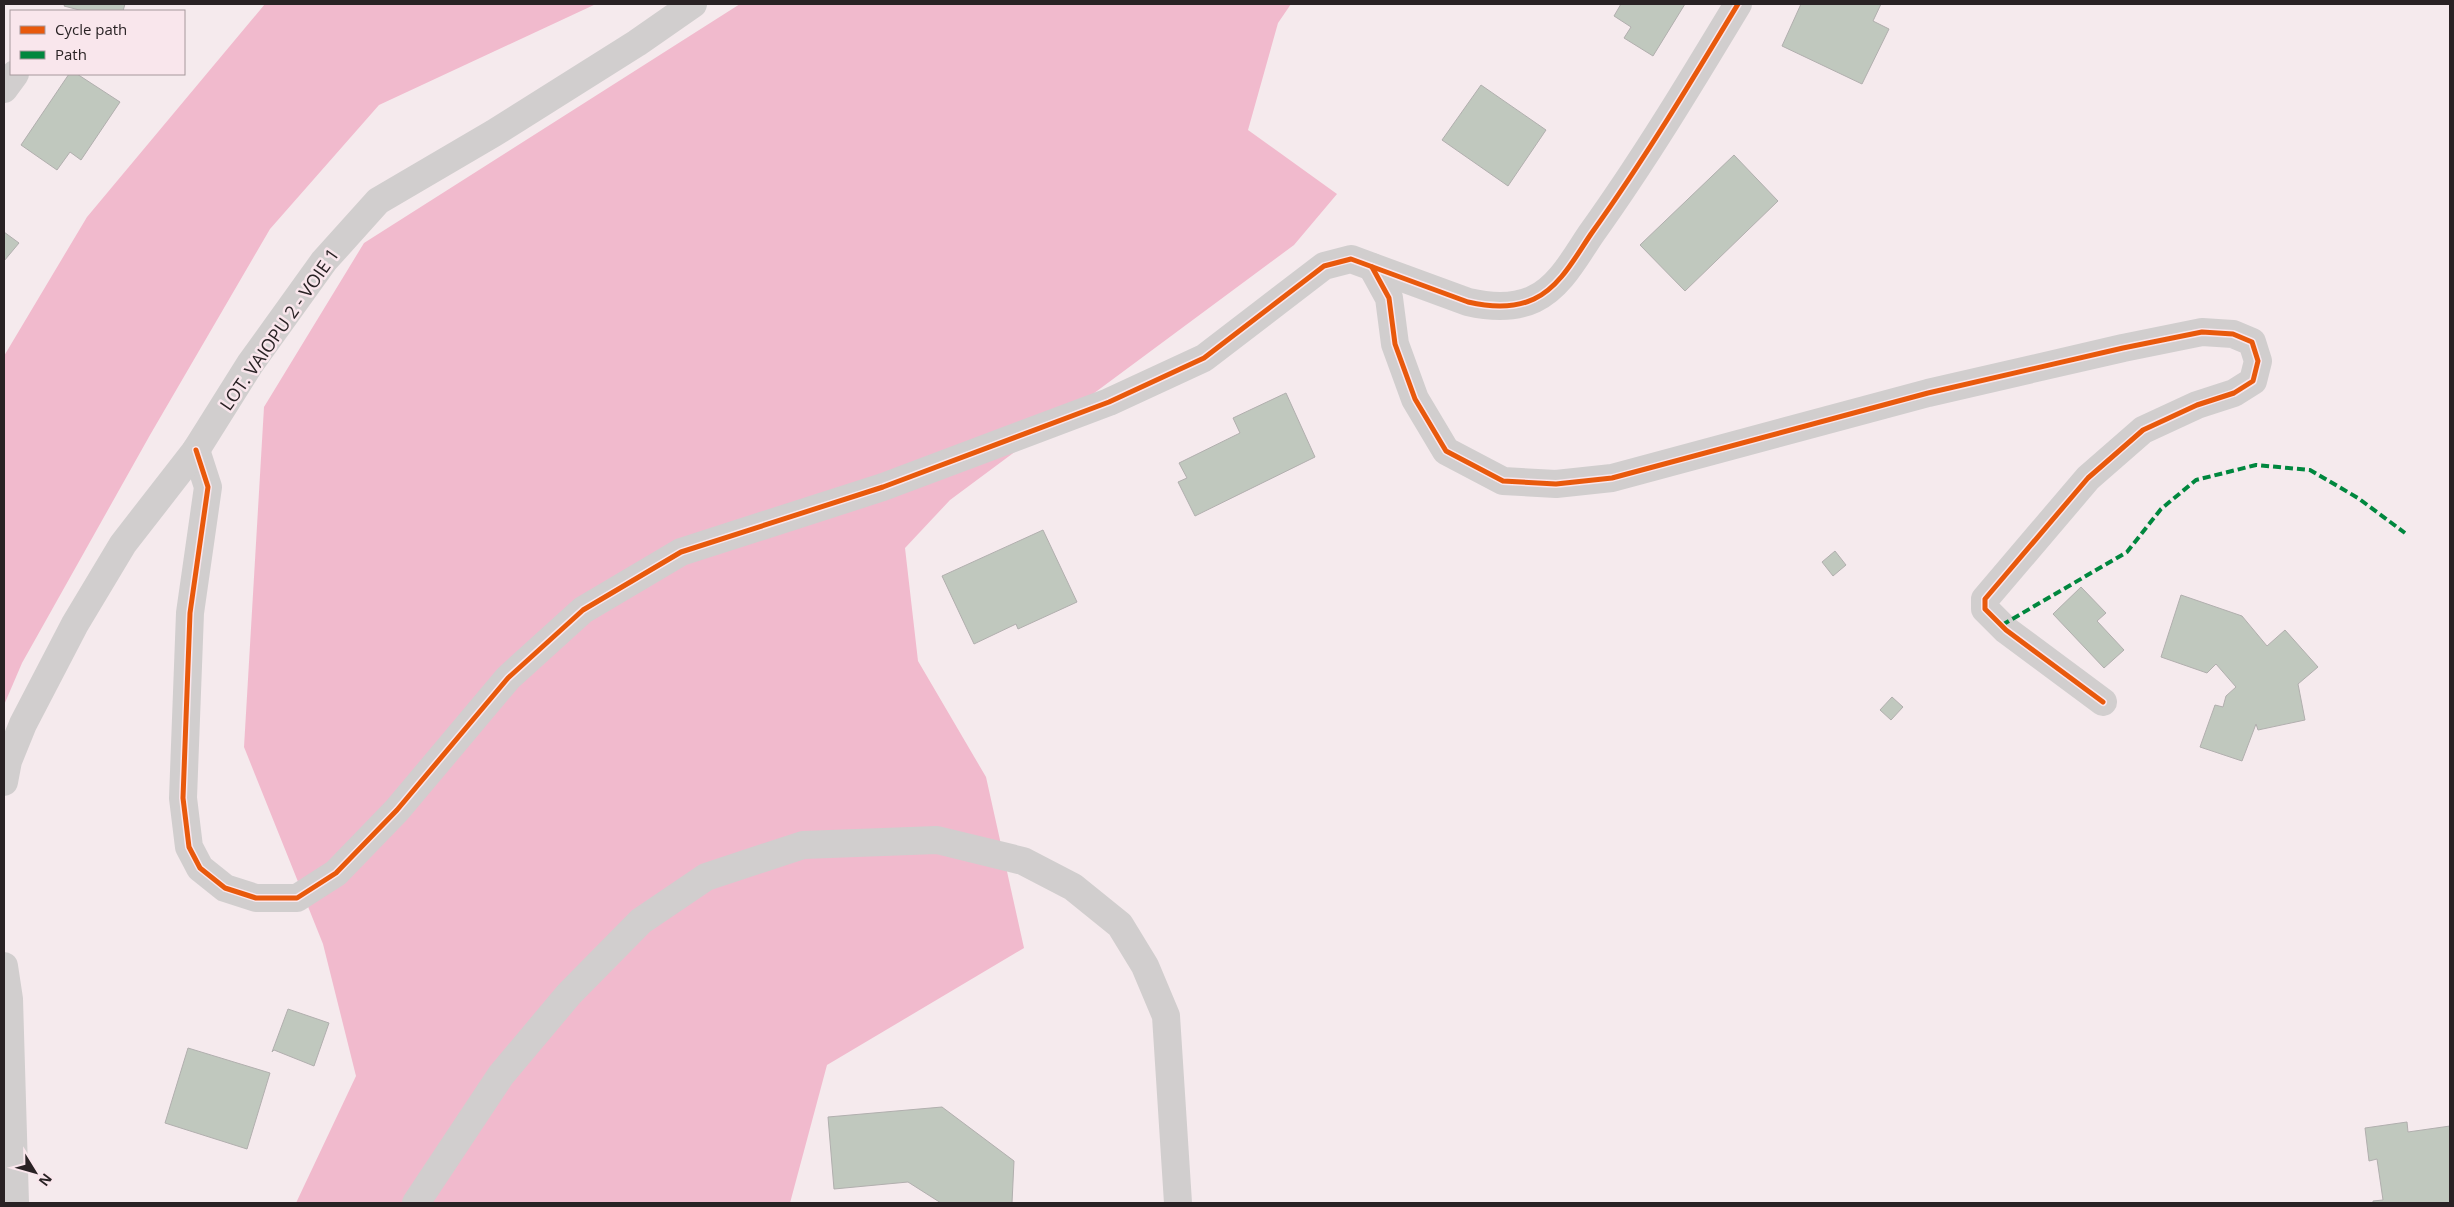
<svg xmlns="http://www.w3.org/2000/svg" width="2454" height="1207" viewBox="0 0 2454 1207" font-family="'Open Sans',sans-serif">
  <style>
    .forest { fill: #f1bacd }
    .building { fill: #c0c8be; stroke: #b1afae }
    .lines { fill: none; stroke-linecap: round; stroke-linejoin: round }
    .minor { stroke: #d1cece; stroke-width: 28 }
    .quiet { stroke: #00873e; stroke-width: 4; stroke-dasharray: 8 4; stroke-linecap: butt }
    .cycleway-casing { stroke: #f9e6ec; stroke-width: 8 }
    .cycleway { stroke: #e8590c; stroke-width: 5 }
    .labels { text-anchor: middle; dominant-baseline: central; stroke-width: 5; stroke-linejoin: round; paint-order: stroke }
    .street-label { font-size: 18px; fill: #292224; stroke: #f9e6ec }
  </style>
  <rect width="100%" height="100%" fill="#f5eaed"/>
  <!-- forest -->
  <g class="forest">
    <path d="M265,4H596L379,105L270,229L150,435L22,663L4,705V356L87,217Z"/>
    <path d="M740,4H1291L1278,23L1248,130L1337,194L1294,245L950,500L905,548L918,661L986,777L1024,948L827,1065L790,1203H296L356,1076L323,944L244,747L264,407L364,243Z"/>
  </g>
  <!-- building -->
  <g class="building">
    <path d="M65,4H125L123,11H83L64,6Z"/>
    <path d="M1621,4H1685L1653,56L1624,38L1631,27L1614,16Z"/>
    <path d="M1801,4H1881L1873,21L1889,29L1862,84L1782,46Z"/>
    <path d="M69,74H77L120,102L81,160L70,152L57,170L21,145Z"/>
    <path d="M1481,85L1546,130L1508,186L1442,140Z"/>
    <path d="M1734,155L1778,201L1685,291L1640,245Z"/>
    <path d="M4,232L19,243L4,261Z"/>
    <path d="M1286,393L1315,457L1195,516L1178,482L1187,478L1179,463L1240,433L1233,418Z"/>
    <path d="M1043,530L1077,602L1018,629L1016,624L974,644L942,576Z"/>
    <path d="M1835,551L1846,565L1833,576L1822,562Z"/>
    <path d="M2081,587L2106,613L2097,621L2124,650L2104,668L2053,614Z"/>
    <path d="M2181,595L2242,616L2267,646L2285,630L2318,667L2298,684L2305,720L2258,730L2256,724L2242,761L2200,747L2215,705L2223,707L2226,696L2236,687L2216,664L2207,673L2161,657Z"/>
    <path d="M1892,697L1903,707L1891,720L1880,710Z"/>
    <path d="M288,1009L329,1023L314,1066L274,1050L272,1052Z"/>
    <path d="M188,1048L270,1073L247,1149L165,1123Z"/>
    <path d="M942,1107L1014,1161L1012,1203H941L908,1182L834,1189L828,1117Z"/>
    <path d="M2407,1122L2408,1132L2450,1126V1203H2373V1201L2383,1200L2377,1159L2369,1161L2365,1128Z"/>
  </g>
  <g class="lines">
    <!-- minor -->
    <g class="minor">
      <path d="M4,89L15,74"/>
      <path d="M1372,267L1389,298L1395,344L1415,399L1446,451L1503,481L1556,484L1612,478L1928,393L2123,348L2202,332L2233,334L2252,342L2258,361L2253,381L2234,393L2197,405L2143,430L2088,478L1985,599V609L2006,630L2103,702"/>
      <path d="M196,450L208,487L190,613L183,798L189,847L200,868L225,888L256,898H297L336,873L397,810L508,678L583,610L681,552L883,487L1109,402L1204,358L1324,266L1351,259L1468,302C1490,307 1513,309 1534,299C1560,287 1576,256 1591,234C1644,160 1691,82 1738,4"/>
      <path d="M4,782L8,761L23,724L75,624L123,544L196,450L250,364L324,261L378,201L494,133L637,43L693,4"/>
      <path d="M4,966L9,999L15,1203"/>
      <path d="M416,1203L501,1075L569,994L641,921L706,877L803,845L937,840L1023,861L1073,887L1120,925L1145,966L1166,1016L1178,1203"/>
    </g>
    <!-- quiet -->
    <path class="quiet" d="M2002,625L2127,552L2161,509L2196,480L2256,465L2310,470L2358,498L2405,533"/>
    <!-- cycleway casing -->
    <g class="cycleway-casing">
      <g id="cycleway">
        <path d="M1372,267L1389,298L1395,344L1415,399L1446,451L1503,481L1556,484L1612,478L1928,393L2123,348L2202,332L2233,334L2252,342L2258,361L2253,381L2234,393L2197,405L2143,430L2088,478L1985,599V609L2006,630L2103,702"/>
        <path d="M196,450L208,487L190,613L183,798L189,847L200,868L225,888L256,898H297L336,873L397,810L508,678L583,610L681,552L883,487L1109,402L1204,358L1324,266L1351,259L1468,302C1490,307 1513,309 1534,299C1560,287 1576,256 1591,234C1644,160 1691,82 1738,4"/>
      </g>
    </g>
    <!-- cycleway -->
    <use href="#cycleway" class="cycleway"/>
  </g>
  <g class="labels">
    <!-- street labels -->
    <g class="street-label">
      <text transform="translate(279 329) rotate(-55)">LOT. VAIOPU 2 - VOIE 1</text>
    </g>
  </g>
  <!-- border -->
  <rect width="2454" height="1207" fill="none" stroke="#292224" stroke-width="10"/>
  <!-- legend -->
  <rect x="10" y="10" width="175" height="65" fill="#f9e6ec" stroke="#a6989c"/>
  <rect x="20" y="26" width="25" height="8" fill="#e8590c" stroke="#a6989c"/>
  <text x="55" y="35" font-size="15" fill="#292224">Cycle path</text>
  <rect x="20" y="51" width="25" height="8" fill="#00873e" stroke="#a6989c"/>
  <text x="55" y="60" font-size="15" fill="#292224">Path</text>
  <!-- north arrow -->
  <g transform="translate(35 1172) rotate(127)" stroke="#f9e6ec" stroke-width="4" paint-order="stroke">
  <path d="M0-4L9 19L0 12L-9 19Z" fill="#292224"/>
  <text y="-8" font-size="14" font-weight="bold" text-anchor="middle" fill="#292224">N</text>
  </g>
</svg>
